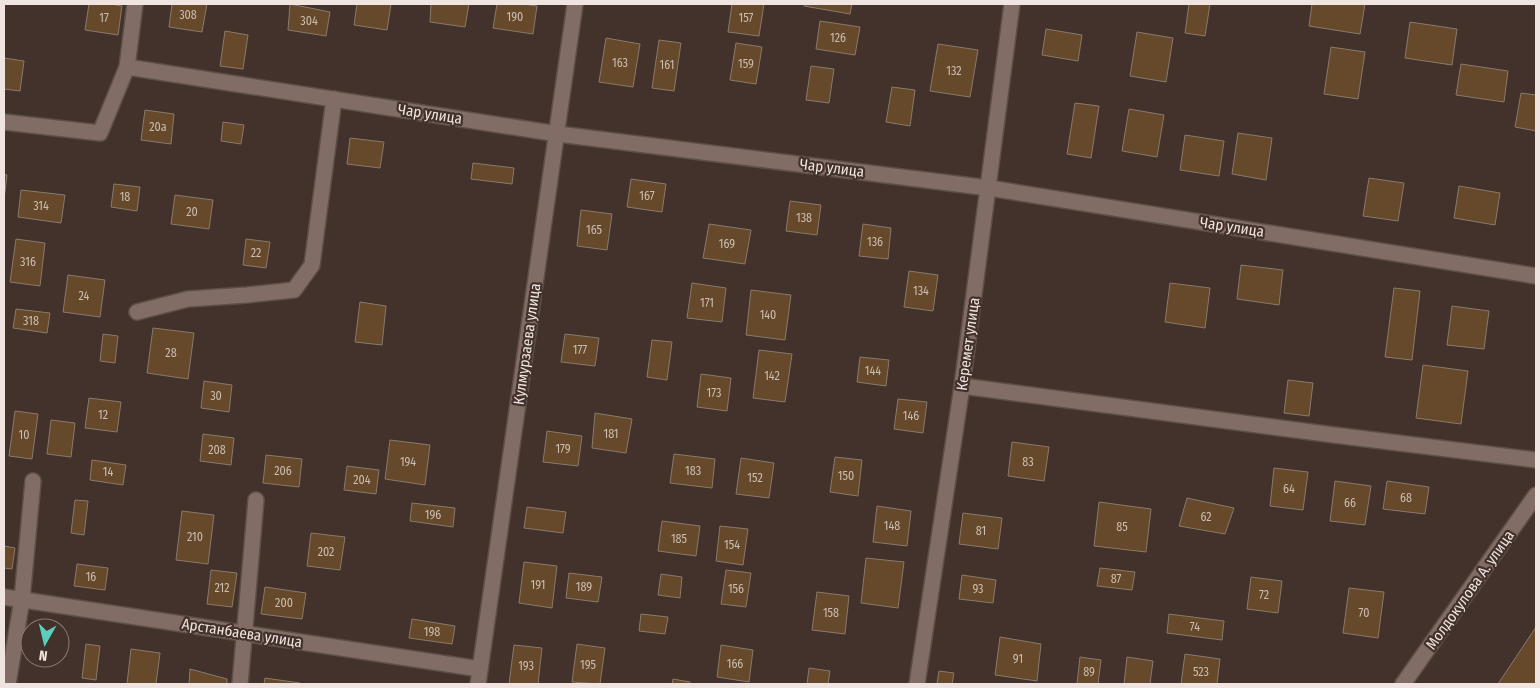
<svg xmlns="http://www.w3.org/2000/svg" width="1540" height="688" viewBox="0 0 1540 688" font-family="'Fira Sans Condensed',sans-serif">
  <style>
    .building { fill: #65492a; stroke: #897a6c }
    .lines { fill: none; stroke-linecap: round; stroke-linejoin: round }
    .minor-casing { stroke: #5c4e48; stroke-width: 18 }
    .minor { stroke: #816d66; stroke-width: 15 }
    .labels { text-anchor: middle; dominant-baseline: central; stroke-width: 4.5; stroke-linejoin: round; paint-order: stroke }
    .number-label { font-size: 12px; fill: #ccbdb2 }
    .street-label { font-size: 15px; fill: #efe4e0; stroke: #43312b }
  </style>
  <rect width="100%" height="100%" fill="#43312b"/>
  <!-- building -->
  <g class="building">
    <path d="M89,4H111L122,6L118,35L85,30Z"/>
    <path d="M172,4H207L202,32L169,27Z"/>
    <path d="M290,4L330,12L326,36L288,30Z"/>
    <path d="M357,4H391L387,30L354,25Z"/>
    <path d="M431,4H469L465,27L430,22Z"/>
    <path d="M497,4H522L537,6L533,34L493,28Z"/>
    <path d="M732,4H764L759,36L728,32Z"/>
    <path d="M804,4H852L850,14L804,6Z"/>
    <path d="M1189,4H1210L1205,36L1185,33Z"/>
    <path d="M1312,4H1365L1360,34L1309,26Z"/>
    <path d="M820,21L860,27L855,55L816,49Z"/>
    <path d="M1410,22L1457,29L1452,65L1405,58Z"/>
    <path d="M1046,29L1082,35L1078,61L1042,55Z"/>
    <path d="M225,31L248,35L243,69L220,66Z"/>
    <path d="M1137,32L1173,38L1166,82L1130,76Z"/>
    <path d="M606,38L640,44L633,87L599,82Z"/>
    <path d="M659,40L681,43L674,91L652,88Z"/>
    <path d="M736,43L762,47L756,84L730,80Z"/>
    <path d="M938,44L978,50L970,97L930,91Z"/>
    <path d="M1331,47L1365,52L1358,99L1324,94Z"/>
    <path d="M4,58L24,61L20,91L4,89Z"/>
    <path d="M1461,64L1508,71L1504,102L1456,95Z"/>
    <path d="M811,66L834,69L829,103L806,100Z"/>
    <path d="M892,87L915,90L910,126L886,122Z"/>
    <path d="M1521,93L1536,95V131L1515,127Z"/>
    <path d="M1075,103L1099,106L1091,158L1067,154Z"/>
    <path d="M1129,109L1164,115L1157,157L1122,151Z"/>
    <path d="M145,110L174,114L171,144L141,140Z"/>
    <path d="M223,122L244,125L241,144L221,141Z"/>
    <path d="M1238,133L1272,138L1266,180L1232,174Z"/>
    <path d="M1185,135L1224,141L1219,176L1180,170Z"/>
    <path d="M350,138L384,142L380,168L347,164Z"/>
    <path d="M473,163L514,168L512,184L471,179Z"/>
    <path d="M4,174L7,175L4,199Z"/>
    <path d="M1369,178L1404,183L1398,221L1363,216Z"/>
    <path d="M631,179L666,184L662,212L627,207Z"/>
    <path d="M114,184L140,187L137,211L111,207Z"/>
    <path d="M1459,186L1500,193L1495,225L1454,218Z"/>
    <path d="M21,190L65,195L61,223L18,217Z"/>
    <path d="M175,195L213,200L209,229L171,224Z"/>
    <path d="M790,201L821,205L817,235L786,231Z"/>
    <path d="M581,210L612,214L607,250L577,246Z"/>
    <path d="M709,224L751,230L745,264L703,258Z"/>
    <path d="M863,224L891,228L888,259L859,256Z"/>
    <path d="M16,239L45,243L40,286L10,282Z"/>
    <path d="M246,239L270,242L266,268L243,265Z"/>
    <path d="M1241,265L1283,270L1279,305L1237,299Z"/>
    <path d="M909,271L938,275L933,311L904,307Z"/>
    <path d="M68,275L105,280L100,317L63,312Z"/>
    <path d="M692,283L726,288L722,322L687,318Z"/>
    <path d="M1170,283L1210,288L1205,328L1165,322Z"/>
    <path d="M1394,288L1420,291L1412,360L1385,357Z"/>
    <path d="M751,290L791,295L785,340L746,335Z"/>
    <path d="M360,302L386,306L382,345L355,342Z"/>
    <path d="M1452,306L1489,311L1484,349L1447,345Z"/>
    <path d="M16,309L50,313L47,333L13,328Z"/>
    <path d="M153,328L194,333L188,379L147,373Z"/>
    <path d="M103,334L118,336L115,363L100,361Z"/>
    <path d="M565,334L599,338L595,366L561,362Z"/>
    <path d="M652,340L672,342L667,380L647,377Z"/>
    <path d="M759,350L792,354L785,402L753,398Z"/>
    <path d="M860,357L889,360L886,386L857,382Z"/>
    <path d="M1423,365L1468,371L1461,424L1416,418Z"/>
    <path d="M701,374L731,378L727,411L697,407Z"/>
    <path d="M1288,380L1313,383L1309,416L1284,413Z"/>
    <path d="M204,381L232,385L229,412L201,408Z"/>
    <path d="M89,398L121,402L117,432L85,428Z"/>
    <path d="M898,399L927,402L923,433L894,429Z"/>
    <path d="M15,411L38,414L32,459L9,456Z"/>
    <path d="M595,413L632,419L626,453L592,448Z"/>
    <path d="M51,420L75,423L71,457L47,454Z"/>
    <path d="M547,431L582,436L578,466L543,462Z"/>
    <path d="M203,434L234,438L231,465L200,461Z"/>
    <path d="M390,440L430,445L425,485L385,479Z"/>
    <path d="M1012,442L1049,447L1044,481L1008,476Z"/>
    <path d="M674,454L715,459L712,488L670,483Z"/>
    <path d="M266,455L302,459L299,487L263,483Z"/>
    <path d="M835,457L862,460L858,496L830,492Z"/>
    <path d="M741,458L774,463L769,498L736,494Z"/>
    <path d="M92,460L126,465L123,485L90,480Z"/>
    <path d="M347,466L379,470L376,494L344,490Z"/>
    <path d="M1274,468L1308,472L1303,510L1270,506Z"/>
    <path d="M1335,481L1371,486L1365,525L1330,521Z"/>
    <path d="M1387,481L1429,487L1425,514L1383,509Z"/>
    <path d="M1187,498L1234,508L1225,534L1179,526Z"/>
    <path d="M75,500L88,501L84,535L71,533Z"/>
    <path d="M1099,502L1151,509L1146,552L1094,546Z"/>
    <path d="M412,503L455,508L453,527L410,521Z"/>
    <path d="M877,506L911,511L907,546L873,542Z"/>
    <path d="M527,507L566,512L563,533L524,528Z"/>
    <path d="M182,511L214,515L208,564L176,560Z"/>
    <path d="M963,513L1002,518L998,549L959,544Z"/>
    <path d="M662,521L700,526L696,556L658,551Z"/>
    <path d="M720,526L748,529L743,565L716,561Z"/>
    <path d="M311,533L345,537L340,570L307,566Z"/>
    <path d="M4,546L15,548L12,569L4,568Z"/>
    <path d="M866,558L904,562L898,608L861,603Z"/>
    <path d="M524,562L557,566L552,608L519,603Z"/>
    <path d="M77,564L108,568L105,590L74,586Z"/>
    <path d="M1100,568L1135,572L1132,590L1097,586Z"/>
    <path d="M211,570L237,573L232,607L207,604Z"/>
    <path d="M726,570L751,573L746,607L721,604Z"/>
    <path d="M569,573L602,577L598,602L566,598Z"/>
    <path d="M661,574L682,577L680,598L658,595Z"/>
    <path d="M962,575L996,580L993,603L959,599Z"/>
    <path d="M1251,577L1282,581L1278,613L1247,609Z"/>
    <path d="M265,587L306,593L302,619L261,614Z"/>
    <path d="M1349,588L1384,592L1378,638L1343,633Z"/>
    <path d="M817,592L849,596L845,634L812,630Z"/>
    <path d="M641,614L668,617L665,634L639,631Z"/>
    <path d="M1169,614L1224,621L1222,640L1167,633Z"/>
    <path d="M412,619L455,626L452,644L409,638Z"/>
    <path d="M1536,627V684H1498Z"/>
    <path d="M1000,637L1041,644L1037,681L995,675Z"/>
    <path d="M86,644L100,646L96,680L82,678Z"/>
    <path d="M577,644L605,648L600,684L572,682Z"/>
    <path d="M514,645L542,648L538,684H509Z"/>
    <path d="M721,645L753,650L749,682L717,677Z"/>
    <path d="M131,649L160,653L156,684H127Z"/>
    <path d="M1185,654L1220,659L1217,684H1181Z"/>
    <path d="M1080,657L1101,660L1098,684H1077Z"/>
    <path d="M1127,657L1153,661L1150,684H1124Z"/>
    <path d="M809,668L830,671L828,684H807Z"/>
    <path d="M190,669L227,679V684H189Z"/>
    <path d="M939,671L954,673L952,684H937Z"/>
    <path d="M265,678L300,683V684H264Z"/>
    <path d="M673,679L690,682V684H672Z"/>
  </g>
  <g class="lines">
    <!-- minor casing -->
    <g class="minor-casing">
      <g id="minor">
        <path d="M127,67L558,134L989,188L1536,276"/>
        <path d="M4,122L100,133L127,67L135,4"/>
        <path d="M137,312L188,299L247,295L294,290L312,265L334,99"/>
        <path d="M962,386L1334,435L1536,460"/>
        <path d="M4,597L480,669"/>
        <path d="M8,684L22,599L33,481"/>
        <path d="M240,684L256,500"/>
        <path d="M478,684L575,4"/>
        <path d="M917,684L962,386L1012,4"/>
        <path d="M1403,684L1536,495"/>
      </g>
    </g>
    <!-- minor -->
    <use href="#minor" class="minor"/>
  </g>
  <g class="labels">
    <!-- number labels -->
    <g class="number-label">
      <text x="188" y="15">308</text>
      <text x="515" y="17">190</text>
      <text x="104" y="18">17</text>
      <text x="746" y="18">157</text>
      <text x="309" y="21">304</text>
      <text x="838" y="38">126</text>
      <text x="620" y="63">163</text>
      <text x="746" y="64">159</text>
      <text x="667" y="65">161</text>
      <text x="954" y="71">132</text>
      <text x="158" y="127">20а</text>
      <text x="647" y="196">167</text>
      <text x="125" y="197">18</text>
      <text x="41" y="206">314</text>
      <text x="192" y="212">20</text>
      <text x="804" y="218">138</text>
      <text x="594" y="230">165</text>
      <text x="875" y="242">136</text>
      <text x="727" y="244">169</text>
      <text x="256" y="253">22</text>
      <text x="28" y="262">316</text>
      <text x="921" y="291">134</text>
      <text x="84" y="296">24</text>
      <text x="707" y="303">171</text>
      <text x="768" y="315">140</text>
      <text x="31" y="321">318</text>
      <text x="580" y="350">177</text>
      <text x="171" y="353">28</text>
      <text x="873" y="371">144</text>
      <text x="772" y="376">142</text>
      <text x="714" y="393">173</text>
      <text x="216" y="396">30</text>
      <text x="103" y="415">12</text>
      <text x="911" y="416">146</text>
      <text x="611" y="434">181</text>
      <text x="24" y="435">10</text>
      <text x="563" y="449">179</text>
      <text x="217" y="450">208</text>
      <text x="408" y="462">194</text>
      <text x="1028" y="462">83</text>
      <text x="283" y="471">206</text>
      <text x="693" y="471">183</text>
      <text x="108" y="472">14</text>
      <text x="846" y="476">150</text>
      <text x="755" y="478">152</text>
      <text x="362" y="480">204</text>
      <text x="1289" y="489">64</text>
      <text x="1406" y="498">68</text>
      <text x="1350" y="503">66</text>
      <text x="433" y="515">196</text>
      <text x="1206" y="517">62</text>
      <text x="892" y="526">148</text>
      <text x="1122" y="527">85</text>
      <text x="981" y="531">81</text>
      <text x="195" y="537">210</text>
      <text x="679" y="539">185</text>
      <text x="732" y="545">154</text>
      <text x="326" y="552">202</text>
      <text x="91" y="577">16</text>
      <text x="1116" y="579">87</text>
      <text x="538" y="585">191</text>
      <text x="584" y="587">189</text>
      <text x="222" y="588">212</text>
      <text x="736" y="589">156</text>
      <text x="978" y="589">93</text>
      <text x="1264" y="595">72</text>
      <text x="284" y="603">200</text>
      <text x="831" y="613">158</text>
      <text x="1364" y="613">70</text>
      <text x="1195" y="627">74</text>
      <text x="432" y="632">198</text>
      <text x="1018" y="659">91</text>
      <text x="735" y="664">166</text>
      <text x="588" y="665">195</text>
      <text x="526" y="666">193</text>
      <text x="1089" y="672">89</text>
      <text x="1201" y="672">523</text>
    </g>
    <!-- street labels -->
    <g class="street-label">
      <text transform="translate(430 114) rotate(9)">Чар улица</text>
      <text transform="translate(832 168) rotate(7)">Чар улица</text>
      <text transform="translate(1232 227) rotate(9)">Чар улица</text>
      <text transform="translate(527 344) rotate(-82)">Кулмурзаева улица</text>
      <text transform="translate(968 344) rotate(-82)">Керемет улица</text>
      <text transform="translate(1470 590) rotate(-55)">Молдокулова А. улица</text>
      <text transform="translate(242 633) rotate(9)">Арстанбаева улица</text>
    </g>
  </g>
  <!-- border -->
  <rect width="1540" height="688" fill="none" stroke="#efe4e0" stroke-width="10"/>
  <!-- north arrow -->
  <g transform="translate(45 643) rotate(188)"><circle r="24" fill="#43312b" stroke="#887973"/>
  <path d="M0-4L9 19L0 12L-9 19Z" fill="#5bcebc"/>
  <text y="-8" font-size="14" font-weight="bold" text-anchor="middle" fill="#efe4e0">N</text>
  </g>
</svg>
